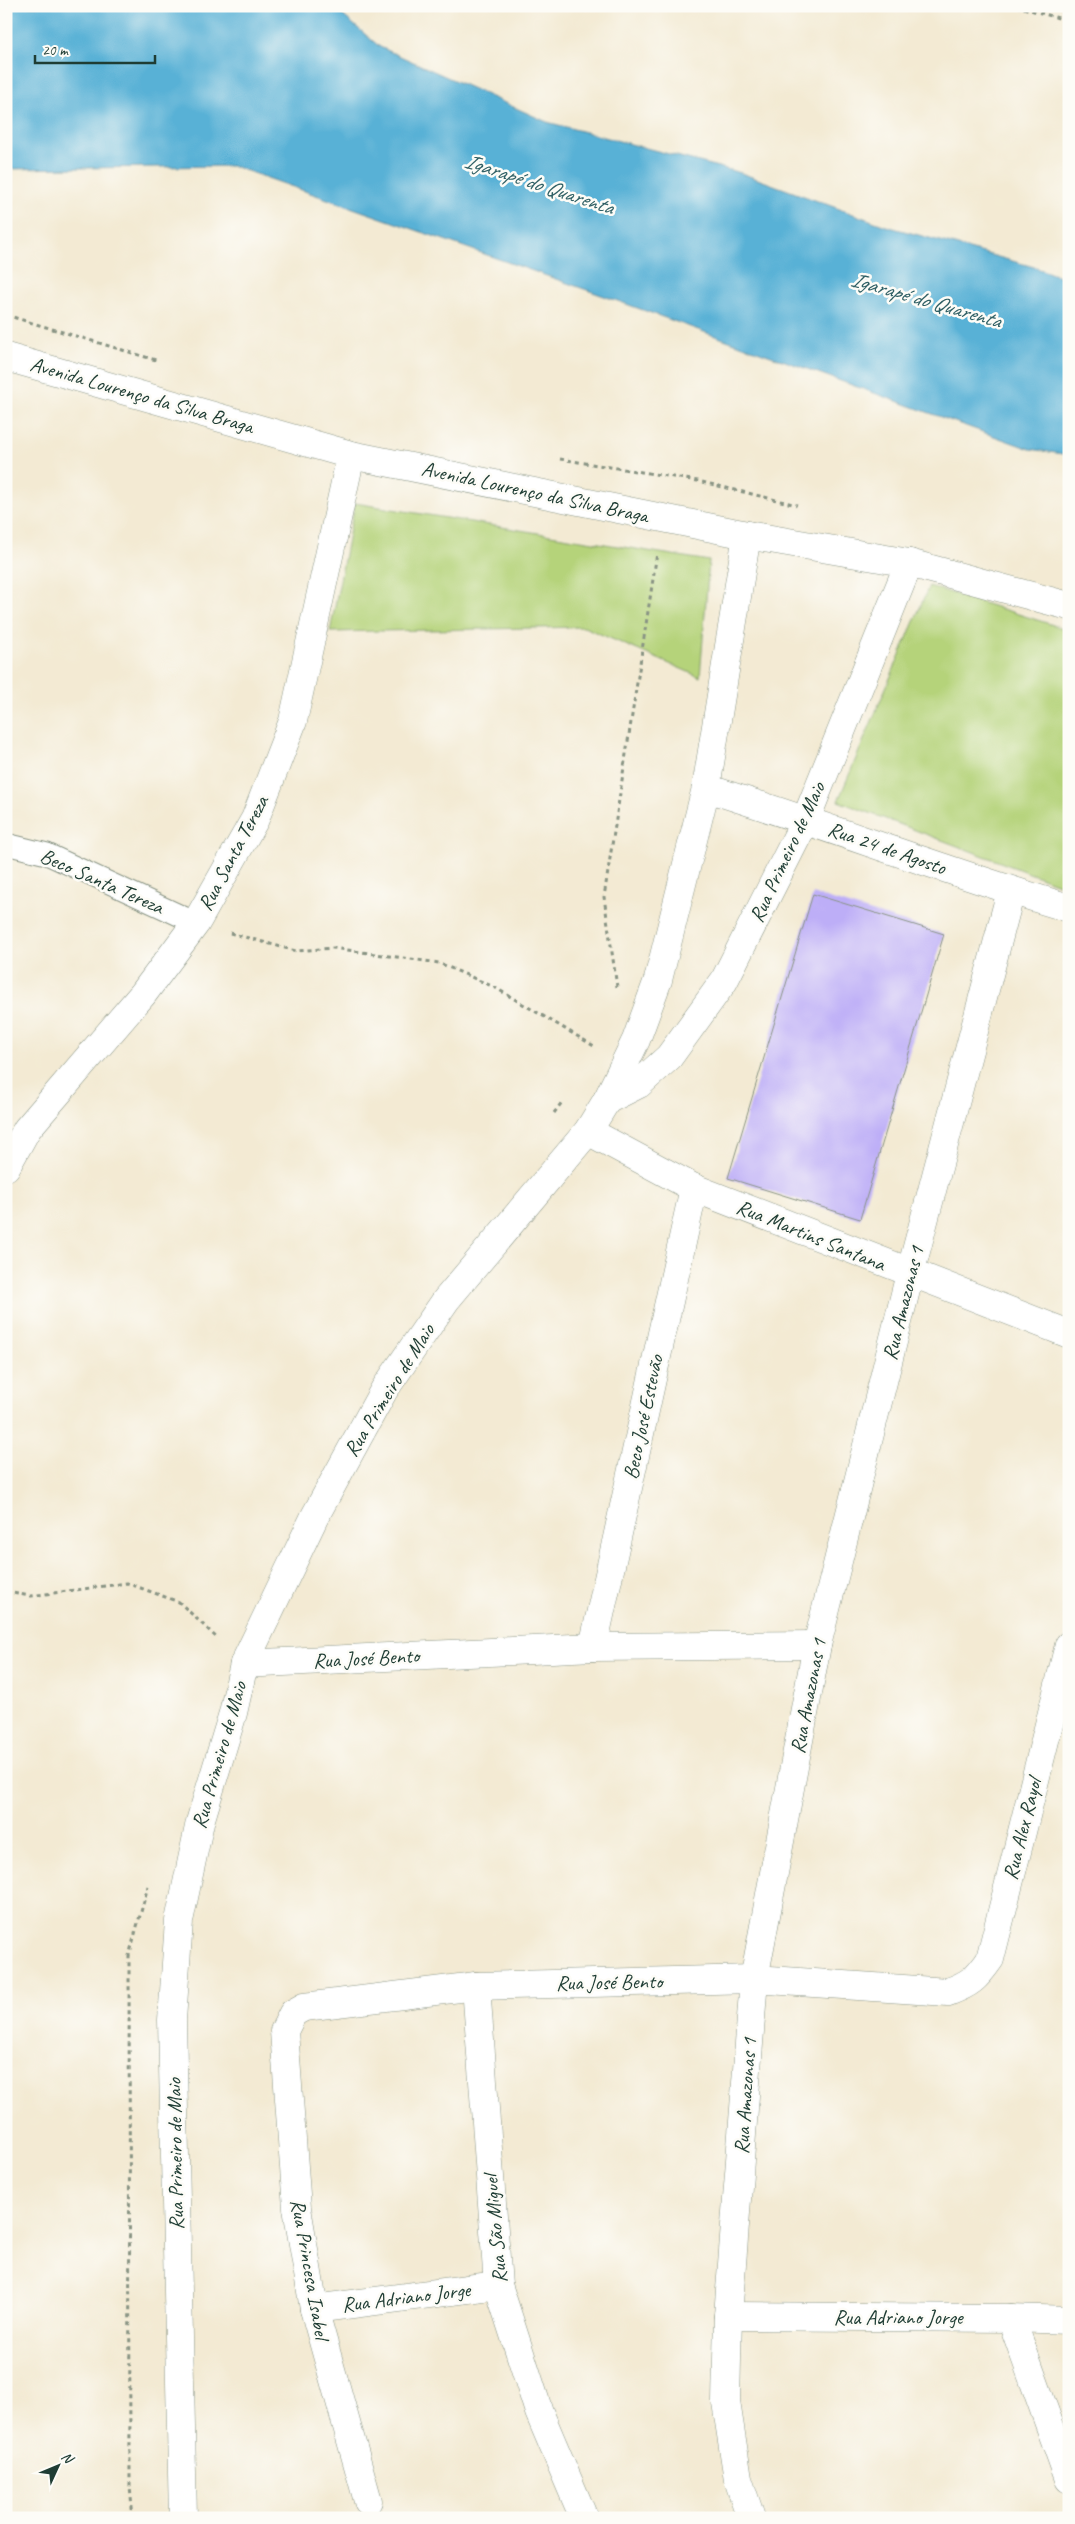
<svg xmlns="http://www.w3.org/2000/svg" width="1075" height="2524" viewBox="0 0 1075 2524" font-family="Caveat,sans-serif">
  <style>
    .green { fill: #b5d37a; stroke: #6a8857 }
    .water { fill: #59b1d6; stroke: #3c7785 }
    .building { fill: #bdaef7 }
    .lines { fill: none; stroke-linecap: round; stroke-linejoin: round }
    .service-casing { stroke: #899484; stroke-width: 23 }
    .minor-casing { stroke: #899484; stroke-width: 29 }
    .tertiary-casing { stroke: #899484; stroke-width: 29 }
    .path { stroke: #899484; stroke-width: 3; stroke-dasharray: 4 4; stroke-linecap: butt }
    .service { stroke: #fff; stroke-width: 21 }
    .minor { stroke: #fff; stroke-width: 28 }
    .tertiary { stroke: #fff; stroke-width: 28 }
    .labels { text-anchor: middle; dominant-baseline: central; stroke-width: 5; stroke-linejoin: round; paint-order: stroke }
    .street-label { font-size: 21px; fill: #1f3d34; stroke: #fdfcf7 }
    .water-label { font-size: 22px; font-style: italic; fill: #306065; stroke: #fdfcf7 }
  </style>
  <rect width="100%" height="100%" fill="#fdfcf7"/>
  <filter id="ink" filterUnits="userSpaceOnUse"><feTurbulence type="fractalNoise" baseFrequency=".02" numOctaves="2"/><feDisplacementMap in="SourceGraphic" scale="10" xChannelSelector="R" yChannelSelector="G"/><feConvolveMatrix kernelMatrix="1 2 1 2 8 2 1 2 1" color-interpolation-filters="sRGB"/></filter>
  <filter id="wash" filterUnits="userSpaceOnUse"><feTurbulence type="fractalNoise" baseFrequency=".0096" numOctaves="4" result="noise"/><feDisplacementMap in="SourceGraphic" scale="20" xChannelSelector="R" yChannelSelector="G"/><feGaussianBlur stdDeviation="1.12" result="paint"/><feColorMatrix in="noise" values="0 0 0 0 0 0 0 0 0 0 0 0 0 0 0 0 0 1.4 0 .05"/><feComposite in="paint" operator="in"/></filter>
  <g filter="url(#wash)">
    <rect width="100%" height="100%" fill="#f3ead3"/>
    <!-- green -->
    <g class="green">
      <path d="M355,503L709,561L700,677L584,627L330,632Z"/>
      <path d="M929,586L1069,630V888L838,801Z"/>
    </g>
    <!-- water -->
    <path class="water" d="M6,6H332L380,47L547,122L741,173L886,226L1034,267L1069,280V455L1030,449L590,291L233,166L6,169Z"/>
    <g id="blocks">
      <!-- building -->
      <path class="building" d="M813,894L944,934L860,1219L728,1178Z"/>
    </g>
  </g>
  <g filter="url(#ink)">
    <use href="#blocks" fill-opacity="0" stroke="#899484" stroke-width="1"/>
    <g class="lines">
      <!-- service casing -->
      <g class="service-casing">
        <path id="service" d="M6,844L47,854L196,923"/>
      </g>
      <!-- minor casing -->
      <g class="minor-casing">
        <g id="minor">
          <path d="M706,788C828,826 947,872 1069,908"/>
          <path d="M607,1100L639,1084L669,1057L724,981L806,819L909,563"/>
          <path d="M588,1131L694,1188L1069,1334"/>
          <path d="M6,1167L27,1129L143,994L196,923L255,819L293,721L351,455"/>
          <path d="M593,1647L694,1188"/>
          <path d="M244,1664L593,1647L817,1645"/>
          <path d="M476,1986L498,2285L539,2412L584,2518"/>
          <path d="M314,2309L498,2285"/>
          <path d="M728,2316L1011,2318L1069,2320"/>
          <path d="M1011,2318L1069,2479"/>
          <path d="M368,2501L314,2309L297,2208L284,2031L293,2013L304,2007L476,1986L754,1979L948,1992C970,1984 976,1979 990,1959L1069,1645"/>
          <path d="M183,2518L172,2020L179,1921L200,1822L233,1713L244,1664L315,1516L384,1390L446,1300L588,1131L607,1100L636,1040L658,980L706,788L747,535"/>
          <path d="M751,2518L738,2479L726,2402L728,2316L754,1979L817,1645L910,1274L1011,891"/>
        </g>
      </g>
      <!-- tertiary casing -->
      <g class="tertiary-casing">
        <path id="tertiary" d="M6,357L351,455L747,535L909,563L1069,606"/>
      </g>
      <!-- path -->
      <g class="path">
        <path d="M1016,6L1069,21"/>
        <path d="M6,315L159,361"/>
        <path d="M560,459L698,481L797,505"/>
        <path d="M230,933L296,951L333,948L439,963L494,987L594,1046"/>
        <path d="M617,987L604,897L657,553"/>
        <path d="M554,1113L562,1102"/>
        <path d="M6,1592L31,1596L127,1583L179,1602L218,1639"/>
        <path d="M133,2518L130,2487L129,1956L148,1886"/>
      </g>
      <!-- service -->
      <use href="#service" class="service"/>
      <!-- minor -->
      <use href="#minor" class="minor"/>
      <!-- tertiary -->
      <use href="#tertiary" class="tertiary"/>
    </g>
  </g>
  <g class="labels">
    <!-- street labels -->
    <g class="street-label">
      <text transform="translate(142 395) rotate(16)">Avenida Lourenço da Silva Braga</text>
      <text transform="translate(535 492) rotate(12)">Avenida Lourenço da Silva Braga</text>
      <text transform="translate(887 848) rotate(19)">Rua 24 de Agosto</text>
      <text transform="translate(787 852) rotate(-65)">Rua Primeiro de Maio</text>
      <text transform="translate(233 853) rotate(-62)">Rua Santa Tereza</text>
      <text transform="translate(102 881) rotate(24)">Beco Santa Tereza</text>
      <text transform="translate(811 1235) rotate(22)">Rua Martins Santana</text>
      <text transform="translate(903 1303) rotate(-76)">Rua Amazonas 1</text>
      <text transform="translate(389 1390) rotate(-58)">Rua Primeiro de Maio</text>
      <text transform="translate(643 1417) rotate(-78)">Beco José Estevão</text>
      <text transform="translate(366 1658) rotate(-3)">Rua José Bento</text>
      <text transform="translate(808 1696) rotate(-79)">Rua Amazonas 1</text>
      <text transform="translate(219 1755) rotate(-74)">Rua Primeiro de Maio</text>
      <text transform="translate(1022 1829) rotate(-76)">Rua Alex Rayol</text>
      <text transform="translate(609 1982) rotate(-1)">Rua José Bento</text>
      <text transform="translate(745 2096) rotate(-86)">Rua Amazonas 1</text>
      <text transform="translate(175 2154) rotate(-91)">Rua Primeiro de Maio</text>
      <text transform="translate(495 2229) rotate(-95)">Rua São Miguel</text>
      <text transform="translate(310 2269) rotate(80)">Rua Princesa Isabel</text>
      <text transform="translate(406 2297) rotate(-7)">Rua Adriano Jorge</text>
      <text x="898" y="2317">Rua Adriano Jorge</text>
    </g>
    <!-- water labels -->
    <g class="water-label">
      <text transform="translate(539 184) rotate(18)">Igarapé do Quarenta</text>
      <text transform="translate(926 300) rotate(16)">Igarapé do Quarenta</text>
    </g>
  </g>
  <!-- margin -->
  <rect width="1075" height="2524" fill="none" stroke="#fdfcf7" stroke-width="25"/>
  <!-- north arrow -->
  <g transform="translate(58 2466) rotate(46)" stroke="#fdfcf7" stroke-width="4" paint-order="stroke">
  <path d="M0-4L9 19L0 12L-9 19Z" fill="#1f3d34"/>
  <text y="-8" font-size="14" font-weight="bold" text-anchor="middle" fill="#1f3d34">N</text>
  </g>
  <!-- scale -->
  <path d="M35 55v8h120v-8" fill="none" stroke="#1f3d34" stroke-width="2.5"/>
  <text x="42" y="55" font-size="15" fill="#1f3d34" stroke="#fdfcf7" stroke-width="4" paint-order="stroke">20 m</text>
</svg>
